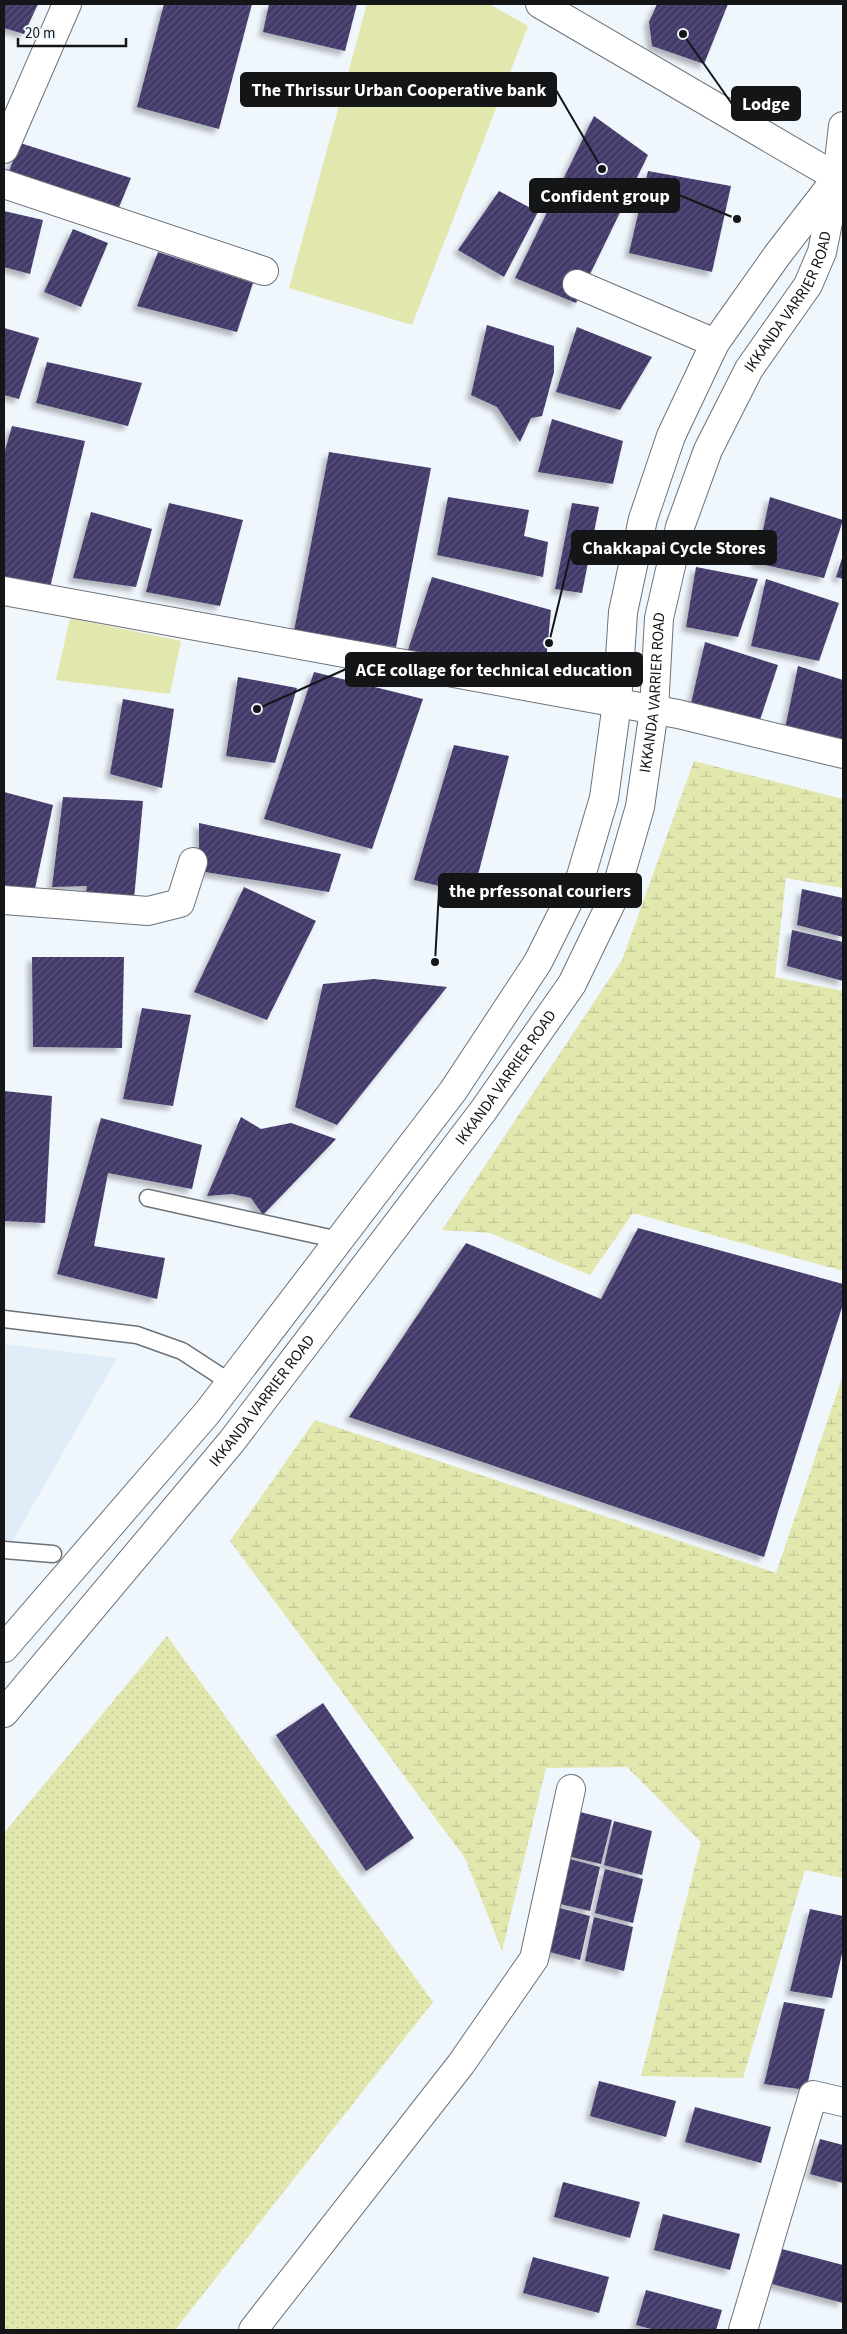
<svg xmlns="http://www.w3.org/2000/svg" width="847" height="2334" viewBox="0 0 847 2334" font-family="'Source Sans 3',sans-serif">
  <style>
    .built { fill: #e0ecf8 }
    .green { fill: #e2e7ae }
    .wetland { fill: url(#wetland-marsh) }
    .park { fill: url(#park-dots) }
    .building { fill: url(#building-hatch); filter: url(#shadow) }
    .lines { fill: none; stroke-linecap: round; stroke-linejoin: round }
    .lane-casing { stroke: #6c7278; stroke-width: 19 }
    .street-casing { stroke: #6c7278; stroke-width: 30 }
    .primary-casing { stroke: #6c7278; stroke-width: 30 }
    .lane { stroke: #fff; stroke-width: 16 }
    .street { stroke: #fff; stroke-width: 28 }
    .primary { stroke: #fff; stroke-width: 28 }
    .labels { text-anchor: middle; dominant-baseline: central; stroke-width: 5; stroke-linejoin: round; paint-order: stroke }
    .street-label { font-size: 16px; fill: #131517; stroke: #eff6fc }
    .leader { fill: none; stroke: #131517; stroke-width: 2 }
    .callout-dot { fill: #131517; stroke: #eff6fc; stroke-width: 2 }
    .callout { fill: #131517; stroke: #131517; stroke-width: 2 }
    .callout-label { font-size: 18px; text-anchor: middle; font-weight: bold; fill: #fff }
  </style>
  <defs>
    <pattern id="wetland-marsh" width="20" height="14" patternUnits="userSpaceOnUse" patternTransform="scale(1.25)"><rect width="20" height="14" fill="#e2e7ae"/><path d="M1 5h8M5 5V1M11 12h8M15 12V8" fill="none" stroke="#c1c595"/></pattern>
    <pattern id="park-dots" width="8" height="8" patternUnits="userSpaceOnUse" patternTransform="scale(1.25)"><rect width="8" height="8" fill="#e2e7ae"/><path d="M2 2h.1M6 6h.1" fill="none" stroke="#c1c595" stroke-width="1.8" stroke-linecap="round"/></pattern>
    <pattern id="building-hatch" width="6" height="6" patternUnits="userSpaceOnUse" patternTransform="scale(1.25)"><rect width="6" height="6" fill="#433b6b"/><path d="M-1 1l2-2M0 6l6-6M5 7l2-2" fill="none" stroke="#5a547b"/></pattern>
    <filter id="shadow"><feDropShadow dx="-4.5" dy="4.5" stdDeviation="2.5" flood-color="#0004"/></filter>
  </defs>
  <rect width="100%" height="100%" fill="#eff6fc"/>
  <!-- built -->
  <path class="built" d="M4,1344L117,1358L4,1556Z"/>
  <!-- green -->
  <g class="green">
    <path d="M367,4H489L528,26L412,325L289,288Z"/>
    <path d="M70,618L181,641L170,694L56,680Z"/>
  </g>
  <!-- wetland -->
  <g class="wetland">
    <path d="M694,761L843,799V888L786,878L775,977L843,991V1271L633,1213L590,1275L490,1233L442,1230L622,960Z"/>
    <path d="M843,1375V1878L805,1870L743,2078L641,2076L701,1842L627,1767L546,1768L502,1951L465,1858L230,1541L315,1420L776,1573Z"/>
  </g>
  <!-- park -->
  <path class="park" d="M167,1636L433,2002L175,2330H4V1833Z"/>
  <!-- building -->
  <g class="building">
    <path d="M4,4H38L24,34L4,28Z"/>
    <path d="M164,4H252L219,129L137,107Z"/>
    <path d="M269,4H357L345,51L263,32Z"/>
    <path d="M657,4H728L704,64L652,46L649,22Z"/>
    <path d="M594,116L648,155L576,303L515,278Z"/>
    <path d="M20,143L131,178L115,217L4,184Z"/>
    <path d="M648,171L731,186L712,272L629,253Z"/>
    <path d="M499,191L538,212L504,277L458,250Z"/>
    <path d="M4,211L43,220L30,274L4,267Z"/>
    <path d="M73,229L108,243L81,307L44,292Z"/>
    <path d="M158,252L253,283L237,332L137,306Z"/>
    <path d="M487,325L554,346V372L542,416L531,418L520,442L497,407L471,395Z"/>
    <path d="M577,327L652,357L620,410L556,392Z"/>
    <path d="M4,328L39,338L19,399L4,395Z"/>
    <path d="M47,362L142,383L128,426L36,403Z"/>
    <path d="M552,419L623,441L613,484L538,472Z"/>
    <path d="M12,426L85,441L49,592L4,584V454Z"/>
    <path d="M329,452L431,468L396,647L294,631Z"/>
    <path d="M448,497L529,510L524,536L548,542L543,577L437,555Z"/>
    <path d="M770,497L843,520L824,578L756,563Z"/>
    <path d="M169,503L243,520L220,606L146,592Z"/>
    <path d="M572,503L599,507L582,593L555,589Z"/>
    <path d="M91,512L152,529L136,587L73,578Z"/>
    <path d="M843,555V579L836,577Z"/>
    <path d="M696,567L758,579L738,637L686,627Z"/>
    <path d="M432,577L551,610L544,682L406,656Z"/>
    <path d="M766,579L839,603L819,661L751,646Z"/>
    <path d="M705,642L778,665L759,723L690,708Z"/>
    <path d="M798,666L843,680V745L784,733Z"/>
    <path d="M314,672L423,699L372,849L264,819Z"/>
    <path d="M238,677L297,688L275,763L226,756Z"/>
    <path d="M123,699L174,709L162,788L110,774Z"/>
    <path d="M454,745L509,756L473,894L414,880Z"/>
    <path d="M4,792L53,805L34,893L4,889Z"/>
    <path d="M63,797L143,801L134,899L85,898L87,886L52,887Z"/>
    <path d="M199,823L341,854L329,892L199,871Z"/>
    <path d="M244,887L316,921L267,1020L194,992Z"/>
    <path d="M802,889L843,898V937L797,925Z"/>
    <path d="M792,930L843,942V981L787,966Z"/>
    <path d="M32,957H124L122,1048L33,1047Z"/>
    <path d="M374,979L447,987L337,1125L295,1107L323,984Z"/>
    <path d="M142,1008L191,1015L173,1106L123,1099Z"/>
    <path d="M4,1091L52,1096L45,1223L4,1221Z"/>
    <path d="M241,1117L261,1129L291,1123L336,1139L263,1215L251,1198L232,1194L207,1196Z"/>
    <path d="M101,1118L202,1145L192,1189L108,1173L94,1246L165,1258L157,1299L57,1274Z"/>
    <path d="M638,1228L843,1284V1304L764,1557L349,1417L466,1243L601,1299Z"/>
    <path d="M323,1703L414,1838L366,1871L276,1735Z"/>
    <path d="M572,1810L612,1820L601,1864L563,1855Z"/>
    <path d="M614,1821L652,1831L642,1875L604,1865Z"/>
    <path d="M562,1857L600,1867L590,1911L552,1902Z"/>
    <path d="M605,1869L643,1879L633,1923L595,1913Z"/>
    <path d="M552,1906L590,1916L580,1960L542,1950Z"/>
    <path d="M810,1909L843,1916V1949L832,1998L790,1991Z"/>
    <path d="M594,1917L633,1927L624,1971L585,1961Z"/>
    <path d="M784,2002L825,2009L806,2090L764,2084Z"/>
    <path d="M599,2081L676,2101L666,2137L590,2116Z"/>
    <path d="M695,2107L771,2127L761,2163L685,2142Z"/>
    <path d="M820,2139L843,2145V2183L810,2174Z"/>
    <path d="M563,2182L640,2202L630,2238L554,2217Z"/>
    <path d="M663,2214L740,2234L730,2270L654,2250Z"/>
    <path d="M782,2249L843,2265V2303L772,2284Z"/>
    <path d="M533,2257L609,2277L599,2313L523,2293Z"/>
    <path d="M646,2290L722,2310L716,2330H655L636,2325Z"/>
  </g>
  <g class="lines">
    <!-- lane casing -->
    <g class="lane-casing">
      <g id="lane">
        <path d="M148,1198L339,1240"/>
        <path d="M4,1319L137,1335L182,1351L231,1383"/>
        <path d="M4,1550L53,1554"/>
      </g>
    </g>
    <!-- street casing -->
    <g class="street-casing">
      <g id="street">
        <path d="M4,149L67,4"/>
        <path d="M4,184L264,271"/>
        <path d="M577,284L715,343"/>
        <path d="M4,591L678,714L843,754"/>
        <path d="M4,900L148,911L180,903L193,862"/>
        <path d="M253,2330L461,2064L534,1959L571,1789"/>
        <path d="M743,2330L813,2095L843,2102"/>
      </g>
    </g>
    <!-- primary casing -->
    <g class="primary-casing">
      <g id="primary">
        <path d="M540,4L843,181"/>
        <path d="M4,1648L207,1413L453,1091L538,962L581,876L604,798L617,703L623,612L643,519L671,436L715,343L778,254L833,183"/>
        <path id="s1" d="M4,1713L232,1441L483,1111L572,984L614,897L640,807L654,710L659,618L680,527L708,450L749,369L808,285L822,252L837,178L843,126"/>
      </g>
    </g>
    <!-- lane -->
    <use href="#lane" class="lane"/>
    <!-- street -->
    <use href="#street" class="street"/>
    <!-- primary -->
    <use href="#primary" class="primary"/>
  </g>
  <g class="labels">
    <!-- street labels -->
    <g class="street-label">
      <text stroke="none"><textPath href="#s1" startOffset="1650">IKKANDA VARRIER ROAD</textPath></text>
      <text stroke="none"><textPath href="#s1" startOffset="1230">IKKANDA VARRIER ROAD</textPath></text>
      <text stroke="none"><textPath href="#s1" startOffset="810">IKKANDA VARRIER ROAD</textPath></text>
      <text stroke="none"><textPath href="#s1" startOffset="405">IKKANDA VARRIER ROAD</textPath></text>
    </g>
  </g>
  <!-- callouts -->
  <path class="leader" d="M602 169L556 90M683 34L732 104M737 219L679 195M549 643L572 548M257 709L346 669M435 962L439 891"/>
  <g class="callout-dot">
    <circle cx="602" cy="169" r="5"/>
    <circle cx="683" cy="34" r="5"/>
    <circle cx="737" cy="219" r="5"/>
    <circle cx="549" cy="643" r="5"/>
    <circle cx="257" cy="709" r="5"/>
    <circle cx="435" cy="962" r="5"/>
  </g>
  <g class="callout">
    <rect x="241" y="73" width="315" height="33" rx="5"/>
    <rect x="732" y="87" width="68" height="33" rx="5"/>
    <rect x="530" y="179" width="149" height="33" rx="5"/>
    <rect x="572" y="531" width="204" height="33" rx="5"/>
    <rect x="346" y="653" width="296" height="33" rx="5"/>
    <rect x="439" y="874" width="202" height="33" rx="5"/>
  </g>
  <g class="callout-label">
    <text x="399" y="96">The Thrissur Urban Cooperative bank</text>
    <text x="766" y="110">Lodge</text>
    <text x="605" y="202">Confident group</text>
    <text x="674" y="554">Chakkapai Cycle Stores</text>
    <text x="494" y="676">ACE collage for technical education</text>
    <text x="540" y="897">the prfessonal couriers</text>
  </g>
  <!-- border -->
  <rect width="847" height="2334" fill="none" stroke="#131517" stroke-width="10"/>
  <!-- scale -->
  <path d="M18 38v8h108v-8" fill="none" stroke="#131517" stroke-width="2.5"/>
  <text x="25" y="38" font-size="15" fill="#131517" stroke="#eff6fc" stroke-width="4" paint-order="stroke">20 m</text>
</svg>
